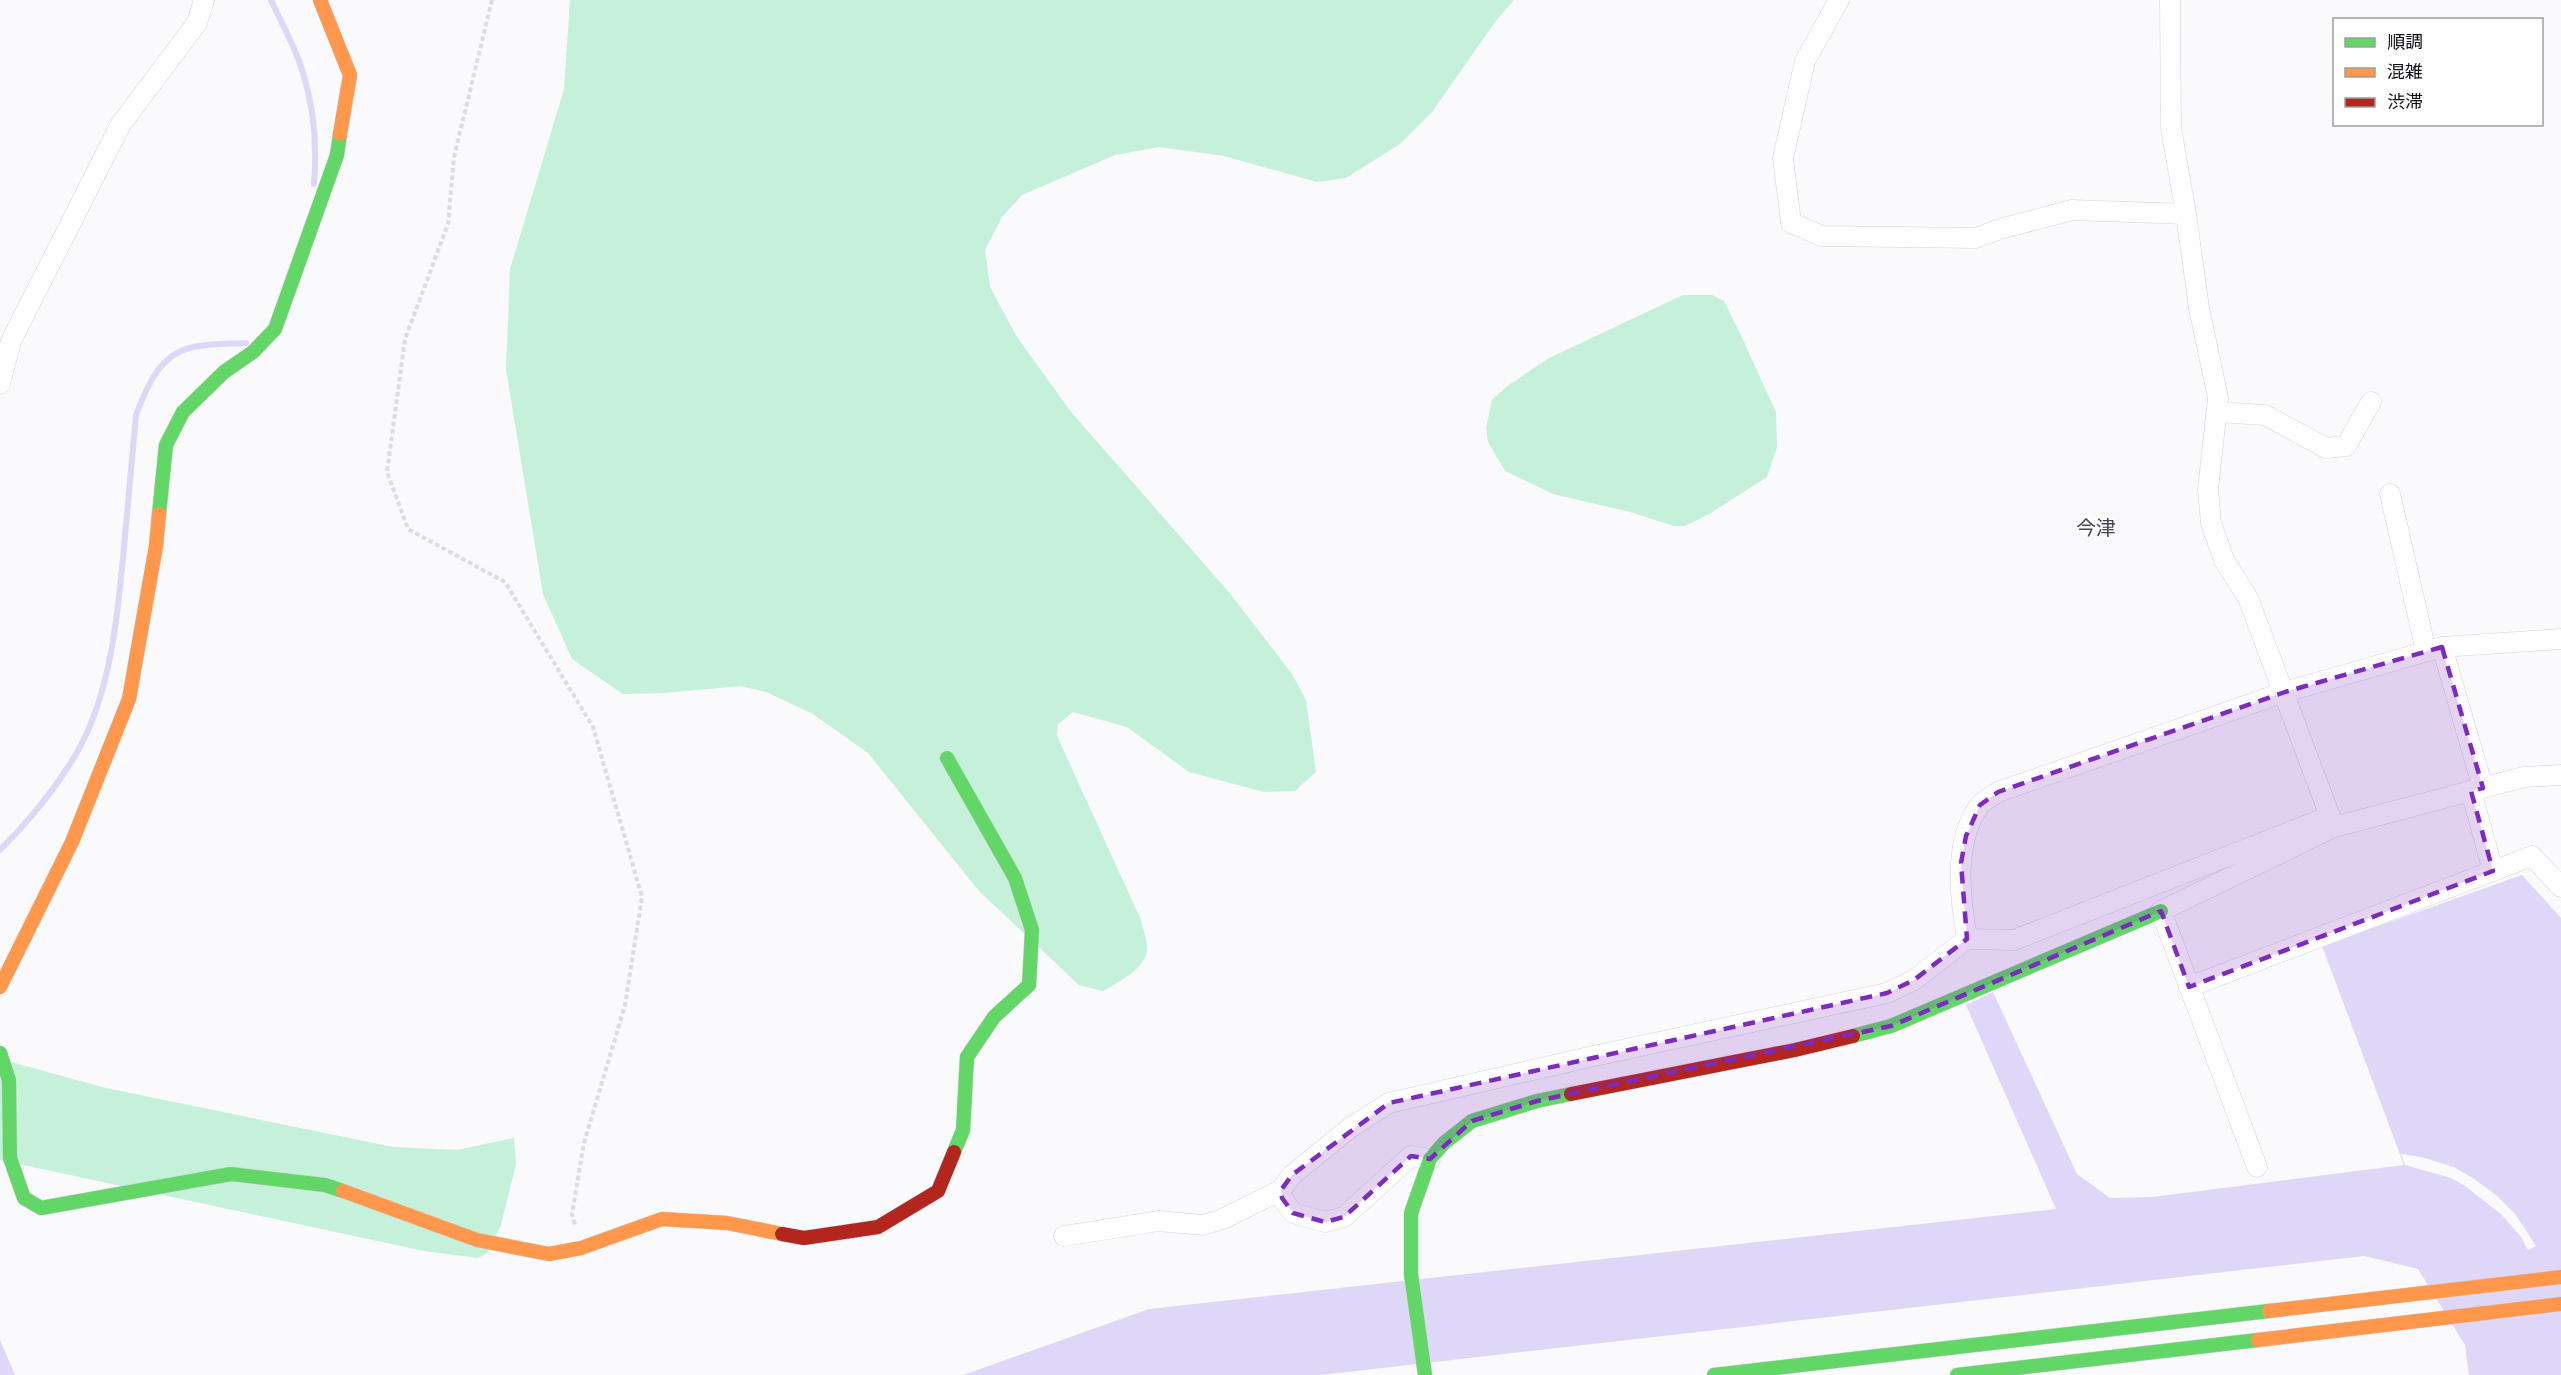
<svg xmlns="http://www.w3.org/2000/svg" width="2561" height="1375" viewBox="0 0 2561 1375" font-family="'Titillium Web','Noto Sans JP',sans-serif">
  <style>
    .green { fill: #c5f1da }
    .water { fill: #dfd7f7 }
    .pier { fill: #faf9fc }
    .lines { fill: none; stroke-linecap: round; stroke-linejoin: round }
    .stream { stroke: #dfd7f7; stroke-width: 6 }
    .street-casing { stroke: #d5d3d9; stroke-width: 21 }
    .fast-casing { stroke: #d5d3d9; stroke-width: 15 }
    .slow-casing { stroke: #d5d3d9; stroke-width: 15 }
    .jam-casing { stroke: #d5d3d9; stroke-width: 15 }
    .path { stroke: #ddddde; stroke-width: 4; stroke-dasharray: 4.5 3; stroke-linecap: butt }
    .street { stroke: #fefeff; stroke-width: 20 }
    .fast { stroke: #63d668; stroke-width: 14 }
    .slow { stroke: #ff974d; stroke-width: 14 }
    .jam { stroke: #b3261e; stroke-width: 14 }
    .marked { fill: #7b2cbf; fill-opacity: 0.2; stroke: #7b2cbf; stroke-width: 4.5; stroke-dasharray: 12 8; stroke-linejoin: round }
    .labels { text-anchor: middle; dominant-baseline: central; stroke-width: 6; stroke-linejoin: round; paint-order: stroke }
    .quarter-label { font-size: 20px; fill: #484357; stroke: #fff }
  </style>
  <rect width="100%" height="100%" fill="#faf9fc"/>
  <!-- green -->
  <g class="green">
    <path d="M570,0H1514L1495,22L1432,112L1400,144L1346,178L1317,182L1224,156L1159,147L1115,155L1022,195L1002,217L985,250L990,287L1017,337L1071,412L1228,591L1292,674L1306,700L1316,772L1295,791L1264,792L1189,772L1127,727L1073,712L1058,724L1057,736L1141,920C1143,929 1147,939 1147,948C1148,967 1117,983 1103,991L1079,985L979,891L868,753L813,714L766,692L741,686L663,693L623,694L572,659L543,594L506,369L510,269L564,89Z"/>
    <path d="M1683,295H1712L1724,301L1743,340L1776,412L1777,447L1767,477L1709,514L1685,526H1674L1630,512L1553,494L1505,471L1488,442L1486,428L1492,400L1506,387L1549,358Z"/>
    <path d="M0,1059L106,1088L393,1147L457,1150L514,1138L516,1164L501,1225L487,1253L478,1258L424,1251L0,1160Z"/>
  </g>
  <!-- water -->
  <g class="water">
    <path d="M2522,875L2561,918V1375H2469L2465,1345L2418,1269L2364,1256L1321,1375H963L1149,1309L2056,1209L1966,1005L1993,992L2077,1174L2110,1198L2152,1197L2404,1165L2322,946Z"/>
    <path d="M0,1340L15,1375H0Z"/>
  </g>
  <!-- pier -->
  <path class="pier" d="M2401,1154L2421,1157L2454,1167L2474,1179L2496,1195L2516,1215L2536,1246L2528,1250L2521,1237L2502,1215L2465,1186L2451,1178L2405,1165Z"/>
  <g class="lines">
    <!-- stream -->
    <g class="stream">
      <path d="M271,0C282,24 296,48 303,73C314,108 317,147 314,184"/>
      <path d="M0,850C29,821 55,790 76,754C111,694 118,614 124,547C128,503 132,459 136,415C147,386 160,353 194,347C211,343 229,344 246,343"/>
    </g>
    <!-- street casing -->
    <g class="street-casing">
      <g id="street">
        <path d="M1839,0L1805,61L1783,158L1791,223L1822,236L1976,238L2000,229L2072,210L2186,214"/>
        <path d="M2170,0L2171,128L2186,214L2199,308L2218,398L2208,489L2211,523L2224,560L2248,598L2334,827L2161,911L2257,1167"/>
        <path d="M0,384L11,341L121,124L197,23L204,0"/>
        <path d="M2217,412L2265,415L2326,448L2346,446L2371,402"/>
        <path d="M2390,494L2426,651"/>
        <path d="M2442,647L2483,788"/>
        <path d="M2471,791L2493,871"/>
        <path d="M2334,827L2524,777L2561,775"/>
        <path d="M1967,939C1960,898 1953,843 1979,806C1983,801 1992,796 1998,792L2285,692L2442,647L2561,639"/>
        <path d="M2189,987L2532,856L2561,887"/>
        <path d="M1430,1159L1411,1156L1344,1217L1325,1222L1293,1213L1282,1198L1281,1190L1292,1175L1351,1127L1389,1103L1585,1058L1887,993L1914,980L1967,939L2014,940L2330,816"/>
        <path d="M1064,1236L1158,1221L1203,1225L1225,1218L1281,1190"/>
      </g>
    </g>
    <!-- fast casing -->
    <g class="fast-casing">
      <g id="fast">
        <path d="M159,514L166,445L183,412L224,372L253,352L275,329L337,155L340,134"/>
        <path d="M947,758L1015,878L1032,930L1029,985L994,1017L967,1057L963,1130L954,1152"/>
        <path d="M1853,1036L1891,1026L2161,911"/>
        <path d="M0,1053L9,1080L10,1158L24,1198L41,1208L231,1174L325,1185L343,1191"/>
        <path d="M1425,1375L1411,1274V1213L1430,1159L1444,1143L1472,1121L1537,1101L1571,1094"/>
        <path d="M1714,1375L2269,1311"/>
        <path d="M1957,1375L2258,1340"/>
      </g>
    </g>
    <!-- slow casing -->
    <g class="slow-casing">
      <g id="slow">
        <path d="M320,0L350,75L340,134"/>
        <path d="M0,987L72,842L129,699L156,546L159,514"/>
        <path d="M343,1191L477,1240L549,1254L581,1248L662,1219L727,1223L782,1234"/>
        <path d="M2269,1311L2561,1277"/>
        <path d="M2258,1340L2561,1304"/>
      </g>
    </g>
    <!-- jam casing -->
    <g class="jam-casing">
      <g id="jam">
        <path d="M1571,1094L1795,1050L1853,1036"/>
        <path d="M782,1234L804,1238L878,1227L938,1191L954,1152"/>
      </g>
    </g>
    <!-- path -->
    <path class="path" d="M492,0L454,157L448,224L405,339L387,472L408,529L505,582L593,727L642,897L625,1005L584,1143L572,1214L575,1225"/>
    <!-- street -->
    <use href="#street" class="street"/>
    <!-- fast -->
    <use href="#fast" class="fast"/>
    <!-- slow -->
    <use href="#slow" class="slow"/>
    <!-- jam -->
    <use href="#jam" class="jam"/>
  </g>
  <!-- marked area -->
  <path class="marked" d="M2442,647L2483,788L2471,791L2493,871L2189,987L2161,911L1891,1026L1537,1101L1472,1121L1430,1159L1411,1156L1344,1217L1325,1222L1293,1213L1282,1198L1281,1190L1292,1175L1389,1103L1887,993L1914,980L1967,939L1961,863L1966,836L1980,805L1998,792L2285,692Z"/>
  <g class="labels">
    <!-- quarter labels -->
    <g class="quarter-label">
      <text x="2096" y="527">今津</text>
    </g>
  </g>
  <!-- legend -->
  <rect x="2333" y="18" width="210" height="108" fill="#ffffff" stroke="#9f9ea1" stroke-width="1.5"/>
  <rect x="2345" y="38" width="30" height="9" fill="#63d668" stroke="#9f9ea1" stroke-width="1.5"/>
  <text x="2387" y="48" font-size="18" fill="#0f0c15">順調</text>
  <rect x="2345" y="68" width="30" height="9" fill="#ff974d" stroke="#9f9ea1" stroke-width="1.5"/>
  <text x="2387" y="78" font-size="18" fill="#0f0c15">混雑</text>
  <rect x="2345" y="98" width="30" height="9" fill="#b3261e" stroke="#9f9ea1" stroke-width="1.5"/>
  <text x="2387" y="108" font-size="18" fill="#0f0c15">渋滞</text>
</svg>
